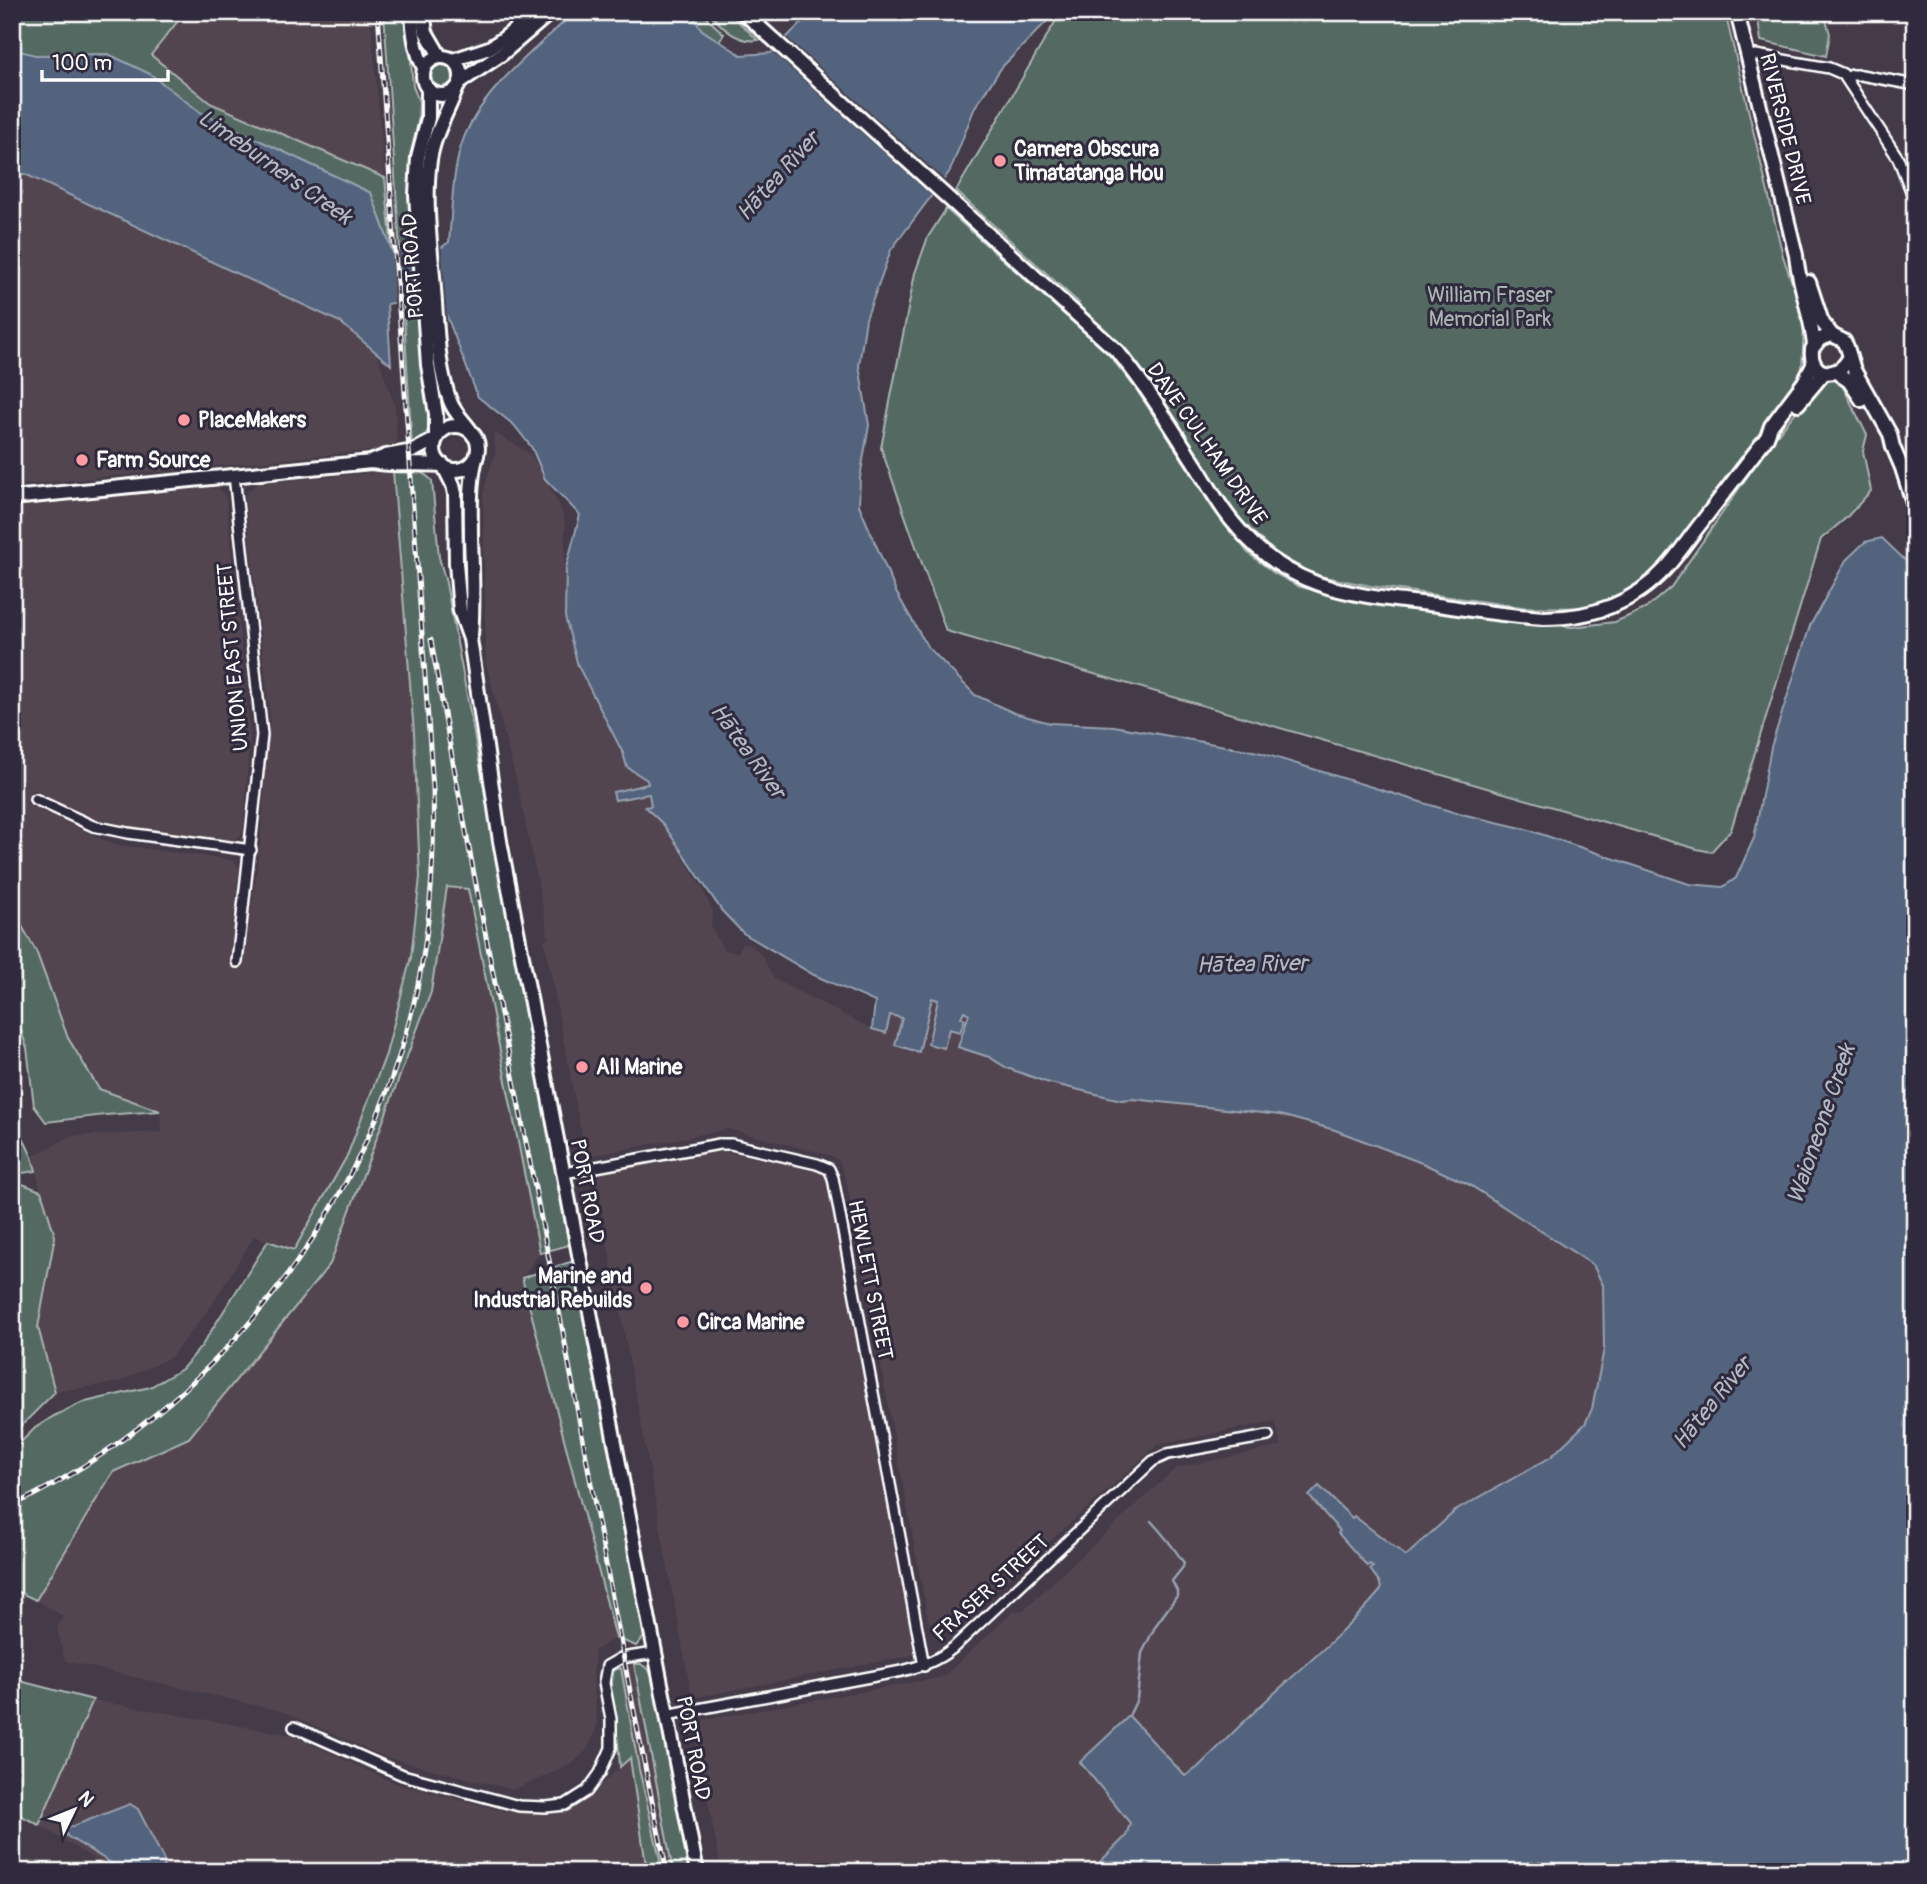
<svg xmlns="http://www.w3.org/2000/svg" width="1927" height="1884" viewBox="0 0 1927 1884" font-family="Pangolin,sans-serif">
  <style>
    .built { fill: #524550 }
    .green { fill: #546964; stroke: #aab4b2; stroke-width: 2 }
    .water { fill: #52637d; stroke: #97a1b1; stroke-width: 2 }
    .pier { fill: #443a48 }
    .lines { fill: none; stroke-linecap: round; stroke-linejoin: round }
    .stream { stroke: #97a1b1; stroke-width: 2.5 }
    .minor-casing { stroke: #fff; stroke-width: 14 }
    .secondary-casing { stroke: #fff; stroke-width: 18 }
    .minor { stroke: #2f2a3d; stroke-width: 9 }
    .secondary { stroke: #2f2a3d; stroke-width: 12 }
    .rail-casing { stroke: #fff; stroke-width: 5 }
    .rail { stroke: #2f2a3d; stroke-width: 2.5; stroke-dasharray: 8; stroke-linecap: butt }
    .poi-dot { fill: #ff9aa2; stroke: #2f2a3d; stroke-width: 2.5 }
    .labels { text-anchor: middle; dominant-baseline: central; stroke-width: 6; stroke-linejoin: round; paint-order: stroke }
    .street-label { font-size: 21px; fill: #fff; stroke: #2f2a3d }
    .poi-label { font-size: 21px; font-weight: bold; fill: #fff; stroke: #2f2a3d; text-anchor: start }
    .park-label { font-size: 21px; fill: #aab4b2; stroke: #2f2a3d }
    .water-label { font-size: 23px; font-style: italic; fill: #b1b9c4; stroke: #2f2a3d }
  </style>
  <rect width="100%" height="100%" fill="#443a48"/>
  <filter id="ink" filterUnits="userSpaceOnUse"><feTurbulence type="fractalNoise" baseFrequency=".0143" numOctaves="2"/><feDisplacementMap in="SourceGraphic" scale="14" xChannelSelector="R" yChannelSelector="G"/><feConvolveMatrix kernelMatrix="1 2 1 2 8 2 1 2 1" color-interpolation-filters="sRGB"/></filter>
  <g filter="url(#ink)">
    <!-- built -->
    <g class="built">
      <path d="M185,12H370L385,178L210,103L151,54Z"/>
      <path d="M24,174L340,322L376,352L395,406L397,448L12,486V177Z"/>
      <path d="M493,432L531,454L560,506L565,522V617L623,753L627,767L647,780L648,784L614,792L615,800L649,793L651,806L646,808L663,824L703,890L713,912L711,927L724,950L738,953L742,943L752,945L762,956L774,979L872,1029L886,1032L890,1015L902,1018L897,1033L919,1051L932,998L938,999L928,1044L949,1029L960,1032L963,1011L969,1013L958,1047L989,1057L1007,1068L1121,1100L1133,1099L1280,1115L1335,1130L1422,1163L1470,1185L1593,1265L1603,1285L1604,1349L1592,1409L1585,1424L1551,1457L1455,1511L1406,1556L1354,1517L1352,1518L1319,1487L1310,1496L1340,1531L1338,1533L1367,1566L1370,1564L1373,1567L1370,1570L1380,1583L1381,1590L1339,1634L1197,1768L1185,1776L1129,1717L1080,1762L1130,1822L1126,1836L1090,1872H722L692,1722L943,1677L1014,1611L1023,1610L1176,1468L1281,1446L1275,1421L1158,1445L951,1630L942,1632L928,1620L847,1184L840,1162L832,1156L728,1129L586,1157L544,939L549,938L519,792L486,663L483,496L488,474L496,452Z"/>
      <path d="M393,471L414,733L420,877L411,957L386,1054L347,1156L294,1251L254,1236L212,1305L171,1357L119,1382L55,1392L38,1327L55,1236L41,1191L32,1157L71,1136L162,1132L160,1112L99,1089L68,1038L36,951L19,922L12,917V506L209,487L218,488L226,497L250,735L243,831L240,837L234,840L125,827L96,819L32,789L26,803L94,836L118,845L231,860L236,863L239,869L230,962L244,964L260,843L270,717L245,498L247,492L258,483Z"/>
      <path d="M447,887L468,889L540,1253L522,1278L616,1638L595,1650L593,1676L597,1722L595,1733L586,1751L572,1764L513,1790L385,1757L284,1712L65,1661L57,1628L63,1616L36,1600L113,1472L189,1438L330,1264L431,992Z"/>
      <path d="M710,1149L820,1170L826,1176L915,1647L914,1655L692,1698L596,1181L599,1174Z"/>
      <path d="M634,1664L646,1735L673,1872H663L639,1769L621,1668Z"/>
      <path d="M93,1700L292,1735L397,1784L505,1811L551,1814L568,1811L578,1805L595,1791L630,1757L647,1872H115L39,1825Z"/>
    </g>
    <!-- green -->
    <g class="green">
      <path d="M12,12H185L151,55L210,103L385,178L392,251L371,193L201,113L150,74L108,54L12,91Z"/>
      <path d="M384,12H407L413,86L419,102L418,122L412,151V250L400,251Z"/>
      <path d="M689,12H703L709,20L724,34L719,42L702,30Z"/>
      <path d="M709,12H728L758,40C737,43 722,28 709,12Z"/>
      <path d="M1061,12H1725L1783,256L1802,312L1804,326L1802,369L1797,380L1778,406L1772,420L1683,547L1642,593L1592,608L1522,607L1371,586L1314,575L1262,545L1239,519L1155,389L1119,344L1077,305L1079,303L956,191Z"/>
      <path d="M1757,12H1824L1830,34L1826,56L1761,41Z"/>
      <circle cx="443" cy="76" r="14"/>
      <path d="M946,209L1066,316L1069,314L1098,341L1136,389L1200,486L1247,552L1274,573L1300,587L1400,608L1572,627L1615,622L1645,609L1671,587L1772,441L1824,377H1838L1867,435L1863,451L1871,491L1846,518L1821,539L1731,830L1711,852L1697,849L946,631L881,448L915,273L928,237Z"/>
      <path d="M403,301H415L430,426L422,441L412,448Z"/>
      <path d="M393,471C408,471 422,468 432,481L439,557L446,583L569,1245L540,1253L468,889L447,887L431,992L330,1264L189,1438L113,1472L36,1600L12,1589V1451L35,1428L54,1416L81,1403L150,1387L182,1369L201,1347L268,1241L294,1250L347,1156L386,1054L411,957L420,877L414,733Z"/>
      <path d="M12,917L19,921L36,951L68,1038L99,1089L160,1111L105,1115L46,1122L34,1106L27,1048L12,1005Z"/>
      <path d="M12,1065L20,1131L32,1157L36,1171L22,1173L12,1167Z"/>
      <path d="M12,1180L41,1191L55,1236L38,1327L55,1392L12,1435Z"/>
      <path d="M573,1261L644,1637L636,1646L616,1638L522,1278Z"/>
      <path d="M634,1664H641L649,1670L656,1689L691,1872H673Z"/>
      <path d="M621,1668L639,1769L663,1872H647L630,1758L620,1767L618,1741L610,1690L614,1670Z"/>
      <path d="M12,1679L93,1700L39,1825L12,1811Z"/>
    </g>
    <!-- water -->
    <g class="water">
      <path d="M575,12H689L702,30L741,55L771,53L812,12H1056L1002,67L975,107L950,171L891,250L866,319L859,365L869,425L860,478L859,505L896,592L927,646L975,695L1014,713L1050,723L1114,726L1258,752L1453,812L1526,829L1689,884L1723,887L1736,878L1754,838L1771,747L1810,626L1846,560L1865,542L1882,538L1906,561L1915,592V1872H1090L1126,1836L1130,1823L1080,1762L1129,1716L1185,1776L1197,1768C1222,1744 1246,1719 1271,1696C1309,1662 1348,1629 1381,1590L1380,1583L1370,1569L1373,1567L1370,1564L1367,1566L1338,1533L1340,1531L1309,1496L1319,1486L1352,1518L1354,1516L1406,1556L1455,1511L1551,1457L1585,1424L1592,1409L1604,1349L1603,1285L1593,1265L1470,1185L1422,1163L1335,1130L1280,1115L1133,1099L1121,1100L1046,1082L1007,1068L989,1057L958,1047L969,1014L964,1011L961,1017L965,1019L960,1032L949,1029L944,1048L928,1044L938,1000L932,998L919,1052L895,1045L902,1018L890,1015L886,1033L872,1029L875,1002L814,975L743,933L722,911L663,824L645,807L651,806L649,794L615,800L613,792L648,784L647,780L627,767L623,753L578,666L565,617L566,568L580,515L545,479L532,448L514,425L478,397L443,306C423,302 407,300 387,304L391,365L340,322L25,174L12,177V49L35,55L108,54L150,74L201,113L371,193L392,251L439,249L449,242C452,210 452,176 461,146C477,94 536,48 575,12Z"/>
      <path d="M130,1804L138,1809L165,1862L163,1868L153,1872H126L67,1836L65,1829Z"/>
    </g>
    <!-- pier -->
    <g class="pier">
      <path d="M784,35L947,182L934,198L769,49Z"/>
      <path d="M441,243L448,330L441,309L418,305L413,247L438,246Z"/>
      <path d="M392,249H399L401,305L394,306Z"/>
    </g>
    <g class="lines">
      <!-- stream -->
      <path class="stream" d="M1129,1716L1137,1699L1142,1653L1156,1625L1177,1596V1591L1172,1581L1183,1567L1184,1563C1174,1548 1163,1534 1151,1521"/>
      <!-- minor casing -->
      <g class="minor-casing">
        <g id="minor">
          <path d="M1749,56L1756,55L1829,68L1843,74L1898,158L1915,201"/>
          <path d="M1846,78L1852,75H1861L1915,85"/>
          <path d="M234,475L262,735L237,962"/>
          <path d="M35,799L93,826L128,833L251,850"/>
          <path d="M564,1173L719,1144H731L817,1164L829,1169L833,1178L924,1666"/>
          <path d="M666,1715L902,1671C922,1666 937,1661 953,1648L1153,1461L1168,1454L1268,1436"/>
          <path d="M294,1727L403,1775L519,1806L546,1807L565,1805L587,1791L600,1773L611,1748V1719L604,1683L607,1666L621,1658L655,1653"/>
        </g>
      </g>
      <!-- secondary casing -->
      <g class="secondary-casing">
        <g id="secondary">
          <path d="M412,12C413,32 415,50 424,68"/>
          <path d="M423,12L426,32L440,56"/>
          <path d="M743,12L1118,352C1148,388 1172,428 1197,467C1208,485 1218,504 1232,521C1288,592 1354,595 1437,605C1473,610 1508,616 1544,618C1590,618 1633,604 1665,569C1678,555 1689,538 1701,523C1723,494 1745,466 1767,437L1771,426L1804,382L1814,363"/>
          <path d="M1737,12L1796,255C1799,286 1811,314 1814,345"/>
          <circle cx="442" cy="76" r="19"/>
          <path d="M453,60L489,48L503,39L536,12"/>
          <path d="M460,82L502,54L551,12"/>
          <path d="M456,90C447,113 434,134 430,160C424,203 431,246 434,289C437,325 437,366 450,401C455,415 467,423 474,436"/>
          <path d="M1809,282L1822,322L1832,335"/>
          <path d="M1849,358C1837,381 1809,376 1812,349L1820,339L1832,335L1844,341L1847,347L1854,370L1890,434L1893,447L1902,468L1915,509"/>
          <path d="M1836,372L1849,381L1862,400"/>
          <path d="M1798,404L1825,372"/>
          <circle cx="456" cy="448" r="22"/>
          <path d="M373,461L386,456L413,451L436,439V414L428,365L416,195L418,157L428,118V89"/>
          <path d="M12,498L371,462C395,466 419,463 443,465L453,485L455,494L456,563L460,611L470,639L500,841L697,1872"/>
          <path d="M471,635C474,602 472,570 471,537C471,509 469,481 477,455"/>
        </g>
      </g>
      <!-- minor -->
      <use href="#minor" class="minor"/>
      <!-- secondary -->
      <use href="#secondary" class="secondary"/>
      <!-- rail casing -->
      <g class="rail-casing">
        <g id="rail">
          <path d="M431,640C471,870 518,1098 562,1327C596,1509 628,1691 667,1872"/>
          <path d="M12,1506C217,1407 369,1211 417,989C431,923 435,856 433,789L378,12"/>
        </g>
      </g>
      <!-- rail -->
      <use href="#rail" class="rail"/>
    </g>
  </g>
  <!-- markers -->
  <g class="poi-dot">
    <circle cx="1000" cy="161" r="7"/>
    <circle cx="184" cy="420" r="7"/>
    <circle cx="82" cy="460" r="7"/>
    <circle cx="582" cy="1067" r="7"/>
    <circle cx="646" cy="1288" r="7"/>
    <circle cx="683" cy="1322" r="7"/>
  </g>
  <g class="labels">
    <!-- street labels -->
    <g class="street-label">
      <text transform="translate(1785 129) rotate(76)">RIVERSIDE DRIVE</text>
      <text transform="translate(413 266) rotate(-94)">PORT ROAD</text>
      <text transform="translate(1207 444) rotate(55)">DAVE CULHAM DRIVE</text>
      <text transform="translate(233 657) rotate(-95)">UNION EAST STREET</text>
      <text transform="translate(587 1191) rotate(79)">PORT ROAD</text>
      <text transform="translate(870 1280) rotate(79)">HEWLETT STREET</text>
      <text transform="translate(991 1588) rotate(-42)">FRASER STREET</text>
      <text transform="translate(693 1748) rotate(79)">PORT ROAD</text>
    </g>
    <!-- poi labels -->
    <g class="poi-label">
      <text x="1014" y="149">Camera Obscura<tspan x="1014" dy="24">Timatatanga Hou</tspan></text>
      <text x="198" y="420">PlaceMakers</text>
      <text x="96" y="460">Farm Source</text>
      <text x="596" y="1067">All Marine</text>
      <text x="632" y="1276" text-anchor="end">Marine and<tspan x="632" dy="24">Industrial Rebuilds</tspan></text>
      <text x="697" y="1322">Circa Marine</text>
    </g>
    <!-- park labels -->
    <g class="park-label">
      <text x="1490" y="295">William Fraser<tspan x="1490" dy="24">Memorial Park</tspan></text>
    </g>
    <!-- water labels -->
    <g class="water-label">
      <text transform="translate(275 167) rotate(35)">Limeburners Creek</text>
      <text transform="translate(778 176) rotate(-48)">Hātea River</text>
      <text transform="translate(748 751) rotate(54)">Hātea River</text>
      <text transform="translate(1252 964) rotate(-1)">Hātea River</text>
      <text transform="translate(1821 1124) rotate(-71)">Waioneone Creek</text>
      <text transform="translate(1712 1403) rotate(-51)">Hātea River</text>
    </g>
  </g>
  <!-- margin -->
  <rect width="1927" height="1884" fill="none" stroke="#2f2a3d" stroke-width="42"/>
  <rect x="21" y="21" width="1885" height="1842" fill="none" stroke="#fff" stroke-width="2.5" filter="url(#ink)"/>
  <!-- north arrow -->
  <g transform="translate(74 1810) rotate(47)" stroke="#2f2a3d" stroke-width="5" paint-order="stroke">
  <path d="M0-5L12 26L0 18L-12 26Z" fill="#ffffff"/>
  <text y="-10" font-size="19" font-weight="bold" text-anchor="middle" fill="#ffffff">N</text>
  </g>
  <!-- scale -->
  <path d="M42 70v10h126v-10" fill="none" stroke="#ffffff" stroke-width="3.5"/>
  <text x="52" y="70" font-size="21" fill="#ffffff" stroke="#2f2a3d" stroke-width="5" paint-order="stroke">100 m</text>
</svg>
